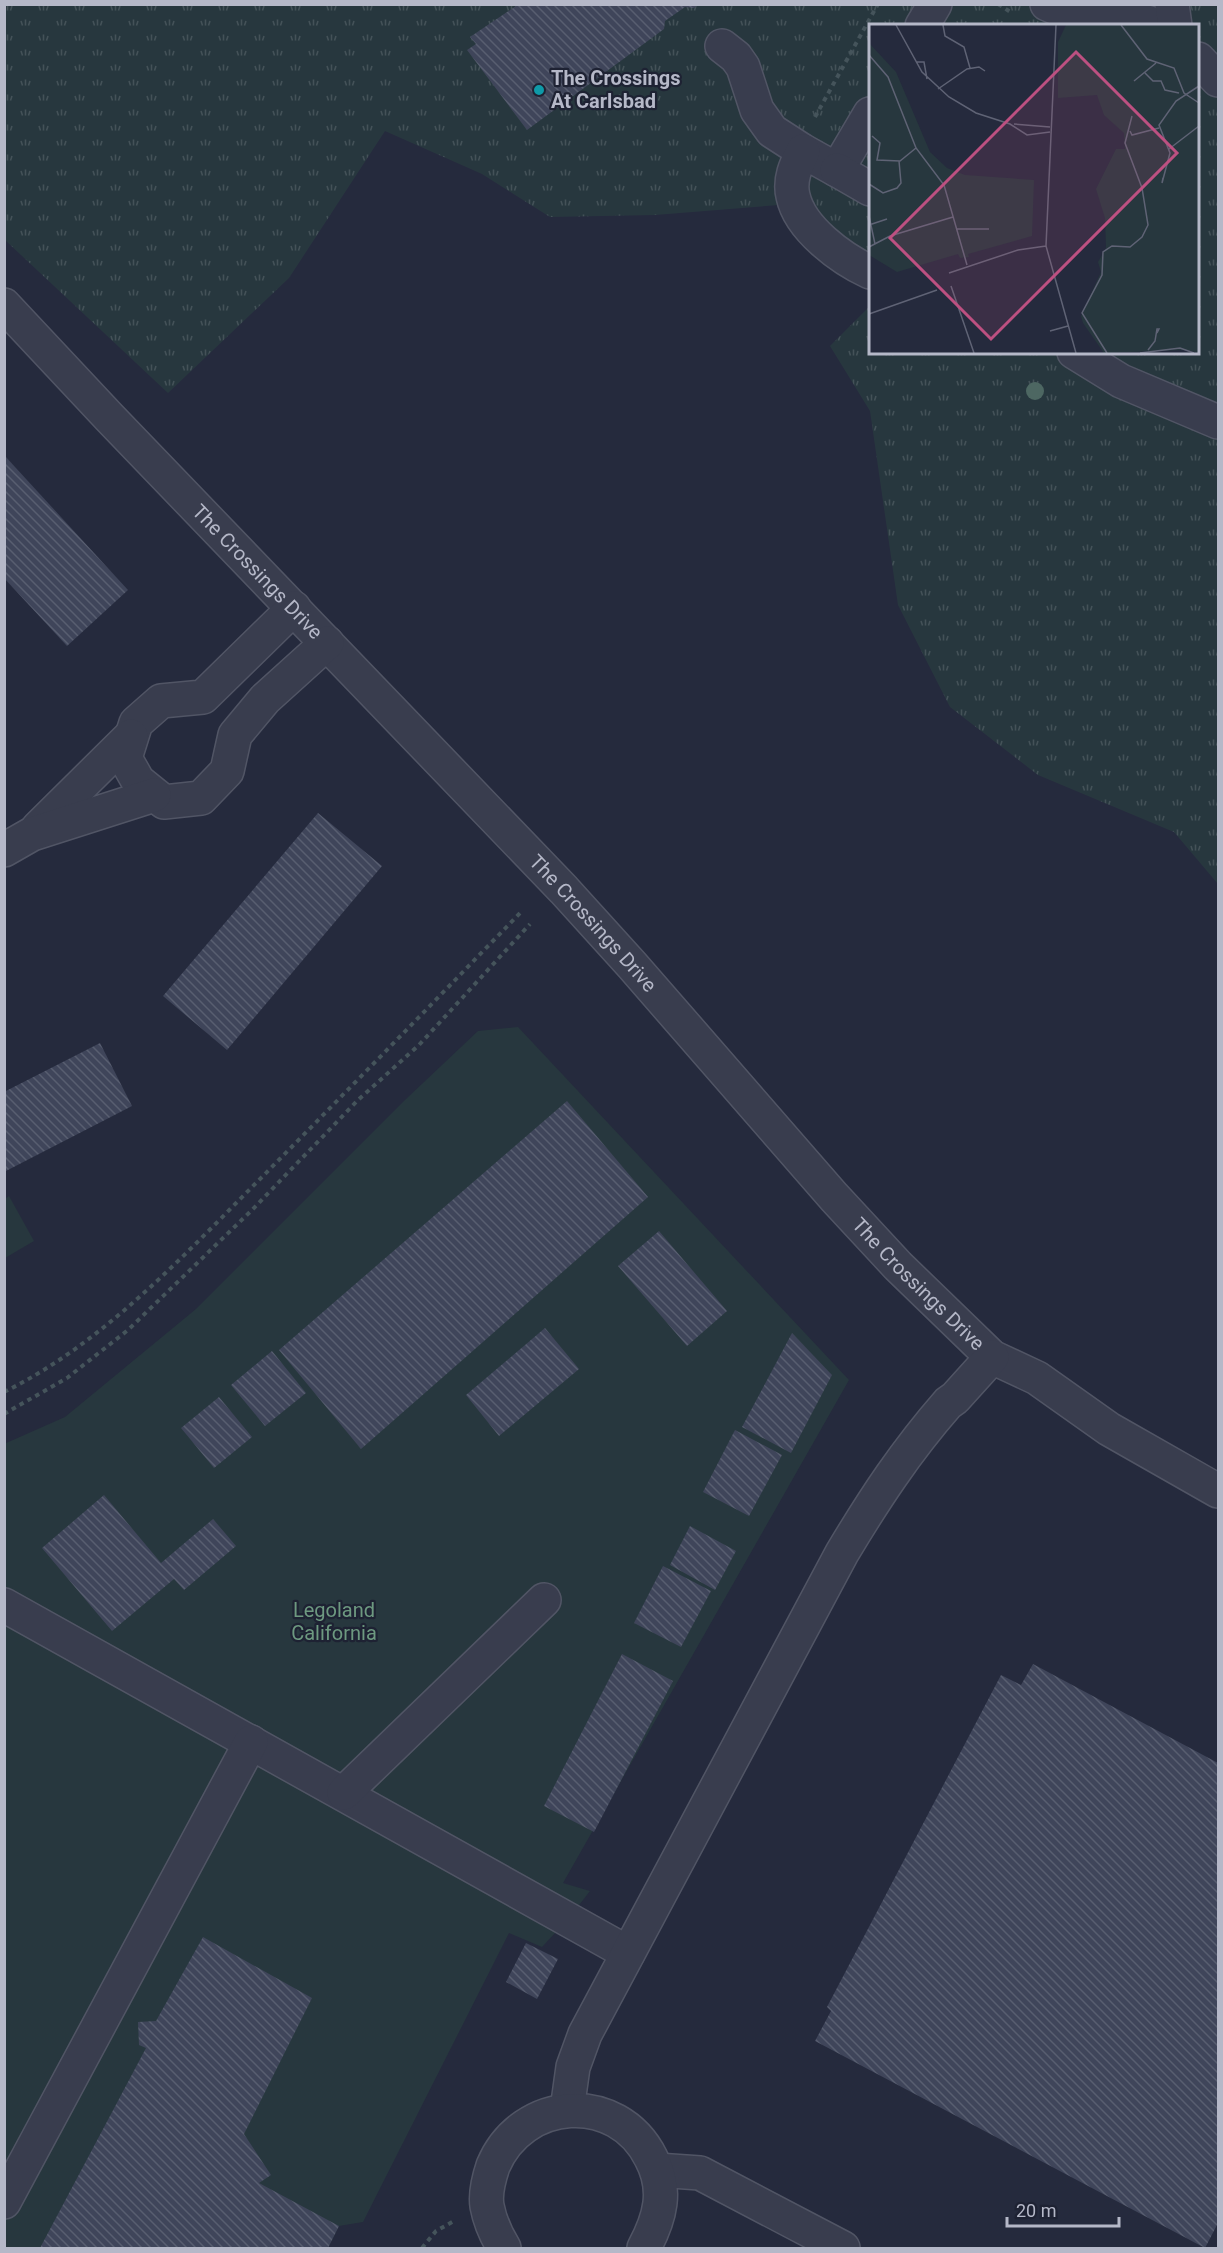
<svg xmlns="http://www.w3.org/2000/svg" width="1223" height="2253" viewBox="0 0 1223 2253" font-family="Roboto,sans-serif">
  <style>
    .grass { fill: url(#grass-tufts) }
    .green { fill: #27373e }
    .building { fill: url(#building-back-hatch) }
    .lines { fill: none; stroke-linecap: round; stroke-linejoin: round }
    .minor-casing { stroke: #515565; stroke-width: 36 }
    .path { stroke: #45545b; stroke-width: 4; stroke-dasharray: 4.5 4.5; stroke-linecap: butt }
    .minor { stroke: #393d4e; stroke-width: 33 }
    .tree { fill: #4d6762 }
    .culture-dot { fill: #0f9aa8; stroke: #1e2233; stroke-width: 2 }
    .labels { text-anchor: middle; dominant-baseline: central; stroke-width: 4.5; stroke-linejoin: round; paint-order: stroke }
    .poi-label { font-size: 20px; font-weight: bold; fill: #b5b8c8; stroke: #1e2233; text-anchor: start }
    .street-label { font-size: 20px; fill: #b5b8c8; stroke: #1e2233 }
    .park-label { font-size: 20px; fill: #6d9980; stroke: #1e2233 }
    .inset-road { fill: none; stroke: #5f6375; stroke-width: 1.5 }
    .view { fill: #bd5081; fill-opacity: 0.15; stroke: #bd5081; stroke-width: 3 }
    .inset-edge { fill: none; stroke: #b5b8c8; stroke-width: 3 }
  </style>
  <defs>
    <pattern id="grass-tufts" width="24" height="20" patternUnits="userSpaceOnUse" patternTransform="scale(1.5)"><rect width="24" height="20" fill="#27373e"/><path d="M3 7l-1-3M5 7V3M7 7l1-3M15 17l-1-3M17 17v-4M19 17l1-3" fill="none" stroke="#445258"/></pattern>
    <pattern id="building-back-hatch" width="6" height="6" patternUnits="userSpaceOnUse" patternTransform="scale(1.5)"><rect width="6" height="6" fill="#3f455a"/><path d="M-1 5l2 2M0 0l6 6M5-1l2 2" fill="none" stroke="#585e70"/></pattern>
  </defs>
  <rect width="100%" height="100%" fill="#252a3d"/>
  <!-- grass -->
  <path class="grass" d="M4,5H1218V884L1174,832L1038,775L950,707L898,605L870,411L830,346L870,306V352H1198V26H870V280L834,263L778,205L655,215L550,217L482,174L385,131L289,278L168,393L5,240Z"/>
  <!-- green -->
  <g class="green">
    <path d="M518,1027L849,1380L563,1883L590,1891L569,1918L542,1947L509,1933L363,2222L339,2226L328,2248H5L4,1444L65,1417L196,1309L405,1100L478,1031Z"/>
    <path d="M9,1196L34,1241L5,1258V1199Z"/>
  </g>
  <!-- building -->
  <g class="building">
    <path d="M699,4L694,8L685,7L665,21L664,29L527,130L467,50L476,44L470,37L516,6L515,5Z"/>
    <path d="M4,455L128,590L67,646L4,578Z"/>
    <path d="M318,813L382,866L227,1050L163,996Z"/>
    <path d="M100,1043L132,1106L4,1172V1092Z"/>
    <path d="M567,1101L648,1197L361,1449L279,1350Z"/>
    <path d="M659,1231L727,1311L687,1346L618,1266Z"/>
    <path d="M545,1328L579,1369L499,1436L466,1395Z"/>
    <path d="M792,1333L832,1375L791,1453L742,1427Z"/>
    <path d="M272,1351L306,1393L265,1426L231,1385Z"/>
    <path d="M219,1397L252,1437L214,1468L181,1428Z"/>
    <path d="M735,1430L782,1455L749,1516L703,1492Z"/>
    <path d="M104,1495L161,1563L213,1519L236,1546L184,1590L174,1579L112,1631L42,1548Z"/>
    <path d="M690,1526L736,1551L715,1590L670,1565Z"/>
    <path d="M663,1566L711,1591L681,1647L634,1623Z"/>
    <path d="M622,1654L673,1681L594,1832L544,1806Z"/>
    <path d="M1033,1664L1218,1763V2223L1205,2248L815,2041L831,2011L827,2007L1001,1675L1021,1685Z"/>
    <path d="M203,1937L312,1998L244,2134L271,2175L259,2183L339,2226L328,2248H40L146,2048L139,2045L138,2022L156,2021Z"/>
    <path d="M526,1943L558,1959L537,1999L506,1982Z"/>
  </g>
  <g class="lines">
    <!-- minor casing -->
    <g class="minor-casing">
      <g id="minor">
        <path d="M1047,4C1060,10 1073,15 1088,17C1111,21 1136,15 1157,26"/>
        <path d="M1172,4L1175,26"/>
        <path d="M922,26L935,4"/>
        <path d="M722,46L736,57L743,67L757,110L772,131L803,151L837,170L870,114"/>
        <path d="M1198,59L1218,80"/>
        <path d="M803,151C796,165 789,180 793,196C800,229 842,259 870,272"/>
        <path d="M837,170L870,189"/>
        <path id="s1" d="M4,305L109,417L564,890L632,965L834,1197L898,1266L992,1357L1037,1378L1109,1429L1218,1491"/>
        <path d="M1074,352L1121,381L1218,422"/>
        <path d="M294,608L203,697L161,701L136,723L125,758L138,781L164,802L201,798L227,771L235,735L265,699L327,643"/>
        <path d="M38,828L131,736"/>
        <path d="M4,850L32,834L154,795"/>
        <path d="M4,1605L628,1953"/>
        <path d="M344,1793L544,1600"/>
        <path d="M567,2110L573,2067L585,2034L842,1553C875,1498 906,1451 948,1403L955,1398L992,1357"/>
        <path d="M657,2170L700,2173L843,2248"/>
        <path d="M4,2202L251,1742"/>
        <path d="M504,2248C496,2235 490,2222 487,2206C485,2194 489,2178 493,2166C522,2097 617,2090 651,2158C668,2190 660,2218 644,2248"/>
      </g>
    </g>
    <!-- path -->
    <g class="path">
      <path d="M998,4L1012,13"/>
      <path d="M815,117L878,4"/>
      <path d="M4,1392C104,1343 185,1254 262,1177C348,1090 434,1002 520,913"/>
      <path d="M4,1414L67,1378L128,1330L252,1210L358,1100L419,1045L530,924"/>
      <path d="M422,2248L436,2231L454,2221"/>
    </g>
    <!-- minor -->
    <use href="#minor" class="minor"/>
  </g>
  <!-- trees -->
  <circle class="tree" cx="1035" cy="391" r="9"/>
  <!-- markers -->
  <circle class="culture-dot" cx="539" cy="90" r="6"/>
  <g class="labels">
    <!-- poi labels -->
    <g class="poi-label">
      <text x="551" y="78">The Crossings<tspan x="551" dy="23">At Carlsbad</tspan></text>
    </g>
    <!-- street labels -->
    <g class="street-label">
      <text stroke="none"><textPath href="#s1" startOffset="368">The Crossings Drive</textPath></text>
      <text stroke="none"><textPath href="#s1" startOffset="854">The Crossings Drive</textPath></text>
      <text stroke="none"><textPath href="#s1" startOffset="1340">The Crossings Drive</textPath></text>
    </g>
    <!-- park labels -->
    <g class="park-label">
      <text x="334" y="1610">Legoland<tspan x="334" dy="23">California</tspan></text>
    </g>
  </g>
  <!-- overview -->
  <g transform="translate(869 24)">
    <rect width="330" height="330" fill="#252a3d"/>
    <path d="M197,1H330V329L317,326L235,329L214,299L212,292L232,248L229,238L237,224L236,194L227,165L247,125H256L255,109L235,91L228,71L189,74V18Z" fill="#27373e"/>
    <path d="M0,19L27,48L61,128L78,144L96,151L165,156L163,212L99,230L100,233L91,234L89,230L28,248L0,231Z" fill="#27373e"/>
    <path class="inset-road" d="M27,1L53,48L80,73L107,89L141,100L158,111L181,108M74,1L76,12L95,23L101,44M187,1L177,222L207,329M252,1L278,35L305,44L315,69L330,79M0,31L19,53L47,124L75,161L98,241M47,38H55L58,55M276,49L284,57H292L296,66L310,69M265,57L287,39M69,65L98,45L110,43L116,47M145,100L181,103M261,107L263,111L290,104M3,112L11,119L8,136L31,137L47,124M300,125L330,102M294,154L293,159L301,129L290,101L307,77L330,62M0,160L14,169L28,164L32,159L30,137M0,192L6,220M0,201L18,195M87,205H120M0,223L21,212L84,193M80,249L149,226L177,222M82,262L105,329M0,290L68,266M181,307L199,302M279,326L286,317L288,305H290L288,309M238,329L213,289L233,251L234,228L243,222L261,223L273,213L279,201L273,164L256,119L263,92M271,329L311,324L325,329"/>
    <path class="view" d="M207,28L308,129L122,315L21,214Z"/>
    <rect width="330" height="330" class="inset-edge"/>
  </g>
  <!-- border -->
  <rect width="1223" height="2253" fill="none" stroke="#b5b8c8" stroke-width="12"/>
  <!-- scale -->
  <path d="M1007 2217v9h112v-9" fill="none" stroke="#b5b8c8" stroke-width="3"/>
  <text x="1016" y="2217" font-size="18" fill="#b5b8c8" stroke="#1e2233" stroke-width="4.5" paint-order="stroke">20 m</text>
</svg>
